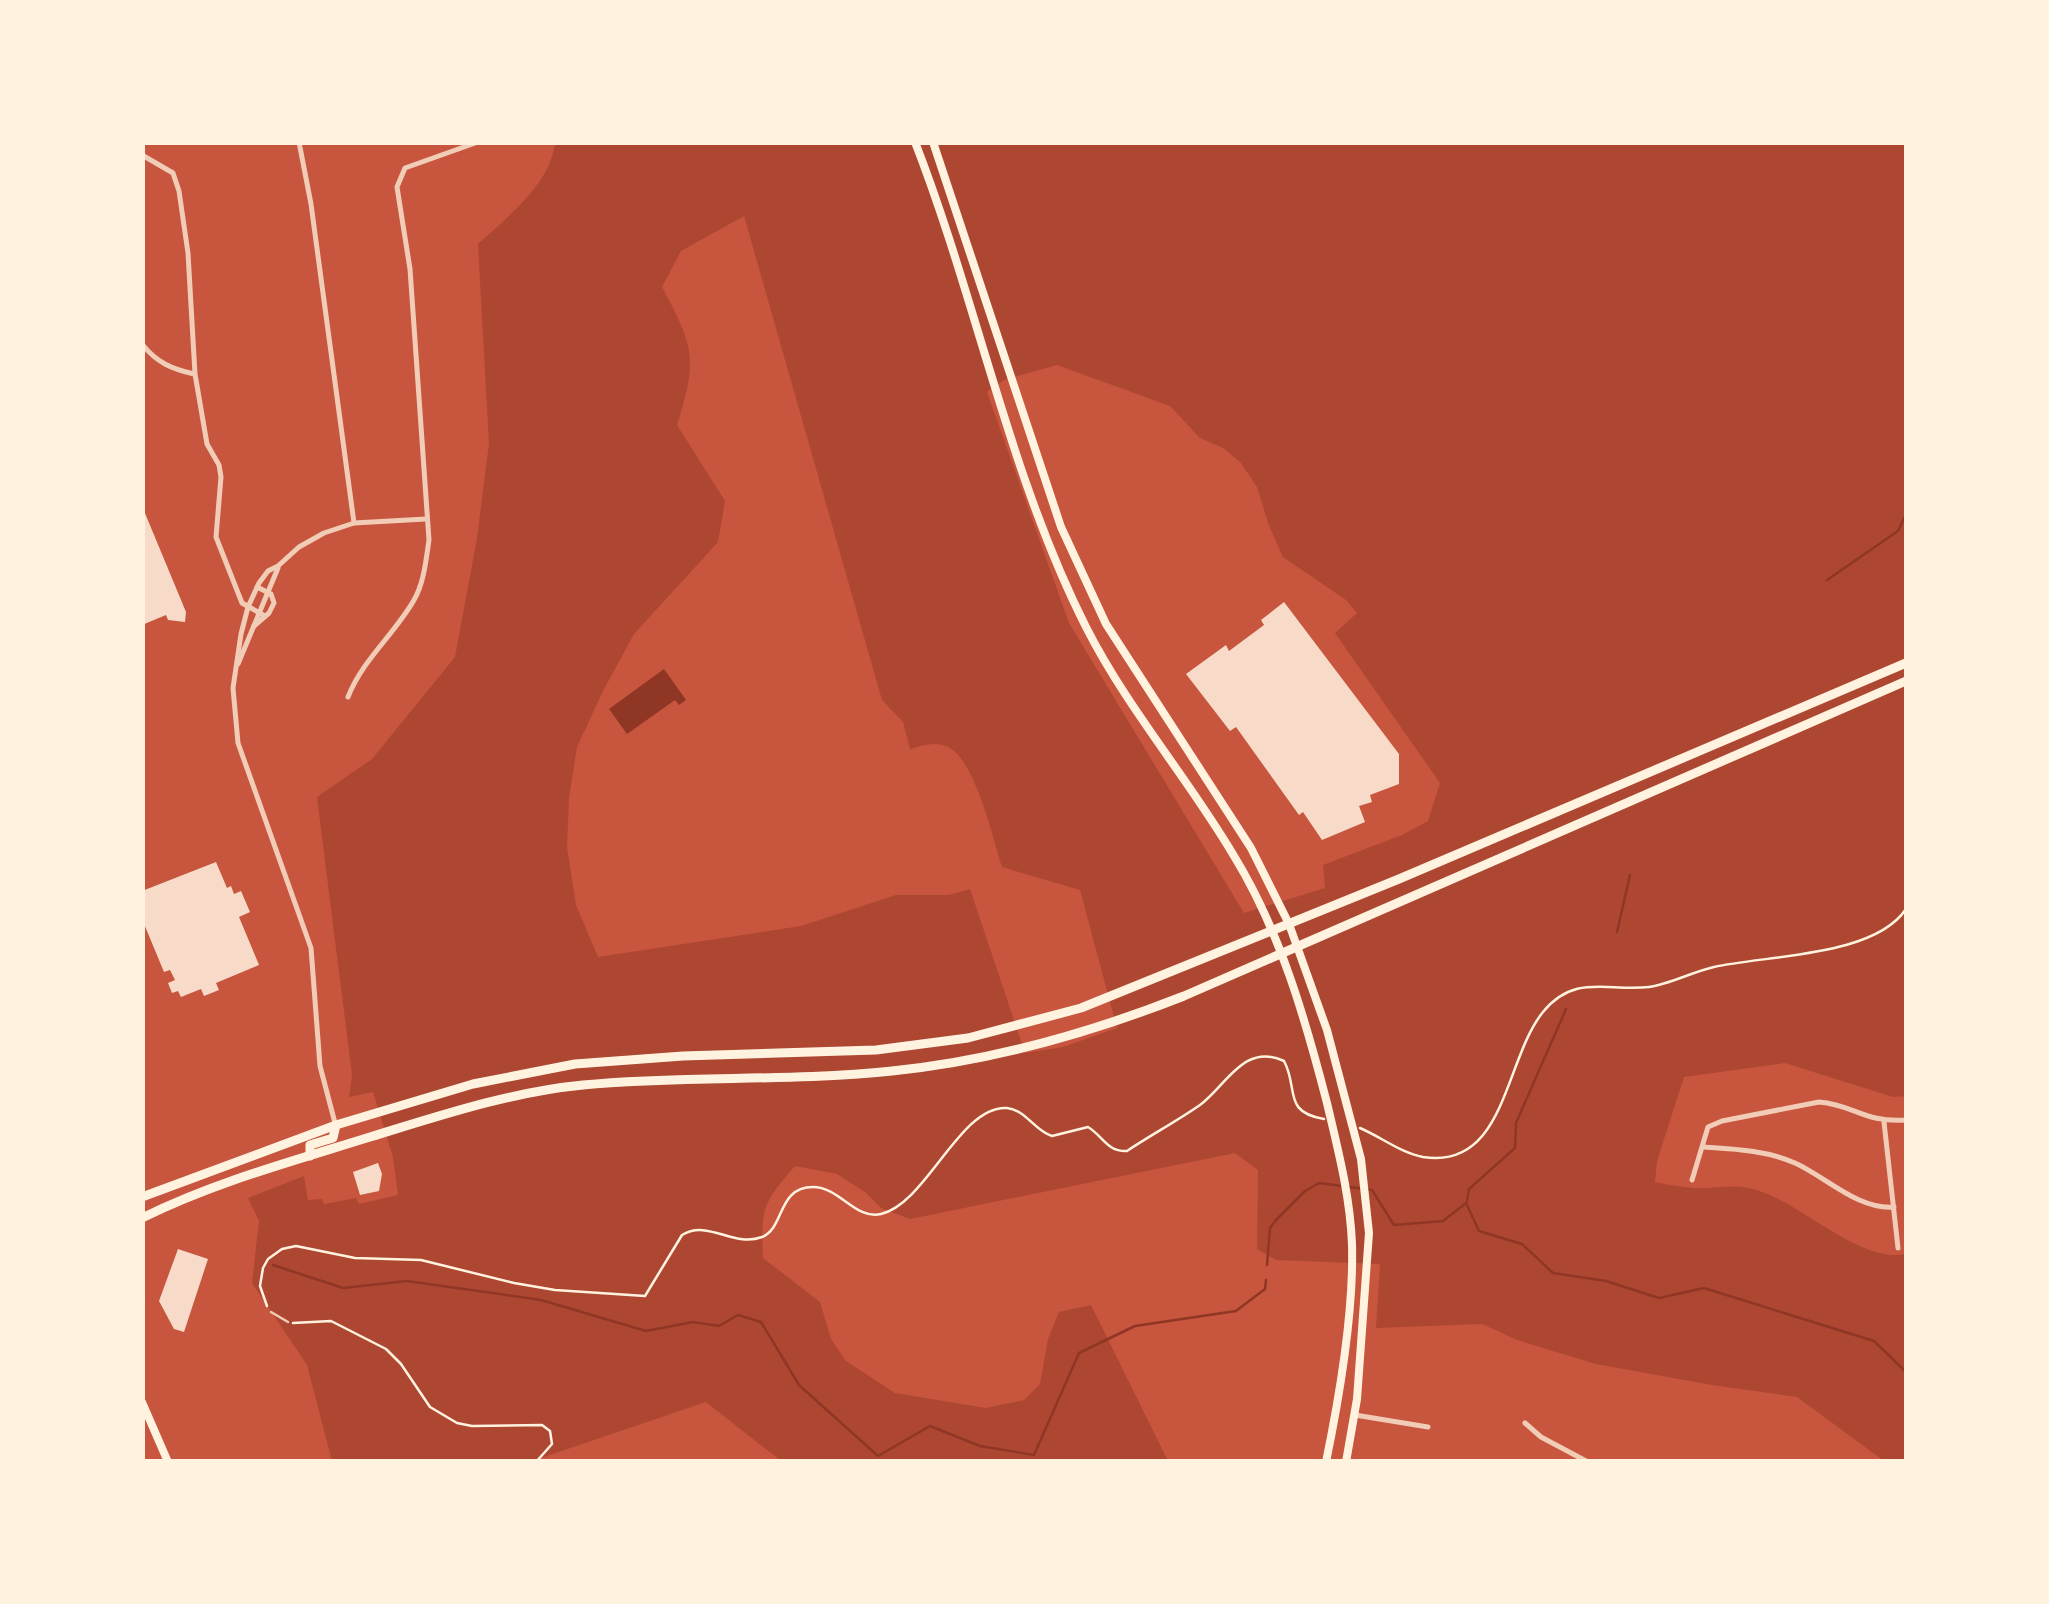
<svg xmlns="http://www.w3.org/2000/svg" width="2049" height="1604" viewBox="0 0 2049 1604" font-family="'Work Sans',sans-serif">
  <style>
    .green { fill: #ae4732; fill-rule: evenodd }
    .water { fill: #8f3625 }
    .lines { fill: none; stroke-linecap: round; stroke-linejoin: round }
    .stream { stroke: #8f3625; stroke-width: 2.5 }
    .building { fill: #f7dbc8 }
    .path { stroke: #fff3e0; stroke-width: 2.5 }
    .service { stroke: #f1ccb7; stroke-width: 2.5 }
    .minor { stroke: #f1ccb7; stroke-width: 5 }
    .secondary { stroke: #fff3e0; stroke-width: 8 }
    .trunk { stroke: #fff3e0; stroke-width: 9 }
  </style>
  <rect width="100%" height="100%" fill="#c8553d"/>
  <!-- green -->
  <path class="green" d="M555,143H1906V1096L1893,1097L1785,1063L1684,1077L1657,1161L1655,1182C1667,1185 1681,1187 1694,1188C1712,1189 1731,1184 1749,1188C1798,1198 1858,1264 1906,1254V1461H1884L1797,1397L1712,1385L1596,1364L1517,1340L1482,1324L1376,1328L1380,1264L1276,1260L1257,1249L1258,1170L1235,1153L910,1219L881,1208L865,1192L837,1174L795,1166C762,1204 761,1208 763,1258L820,1302L831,1339L846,1361L895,1393L986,1408L1024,1400L1040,1384L1048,1339L1059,1312L1091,1305L1168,1461H781L706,1402L532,1461H332L307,1365L252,1283L259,1221L248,1198L304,1176L308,1200L322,1199L324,1204L356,1198L359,1204L398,1195L393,1157L373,1092L349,1097L352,1075L317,797L372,759L455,657L477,538L489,444L478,244C507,217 550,185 555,143ZM744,216L882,700L903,722L910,749C924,745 935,741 948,747C975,759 993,839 1002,867L1080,890L1117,1028L1063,1047L1025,1053L970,889L949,895H896L801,926L598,957L576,905L567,847L569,798L577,747L603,691L634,634L718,542L725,501L677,425C698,359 694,347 662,287L681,251ZM1057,365L1170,406L1200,438L1223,448L1241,463L1257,487L1268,523L1283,557L1346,600L1357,613L1335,633L1440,783L1428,821L1402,835L1323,865L1325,888L1244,913L1069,623L987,392L1004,380Z"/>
  <!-- water -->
  <path class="water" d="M664,669L686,700L679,705L675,700L627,734L609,709Z"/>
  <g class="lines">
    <!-- stream -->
    <g class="stream">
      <path d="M1827,580L1898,531L1906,514"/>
      <path d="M1617,932L1630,875"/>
      <path d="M1350,1187L1372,1190L1394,1225L1443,1221L1466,1203L1479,1231L1522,1244L1553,1273L1606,1281L1659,1298L1704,1288L1874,1341L1906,1372"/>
      <path d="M1467,1201L1469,1189L1515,1148L1516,1123L1566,1009"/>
      <path d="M273,1265L343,1288L407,1281L541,1300L646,1331L693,1322L719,1326L738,1315L761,1322L799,1385L878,1456L930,1426L980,1446L1034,1455L1079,1353L1135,1326L1236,1311L1265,1289L1266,1280"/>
      <path d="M1267,1265L1270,1228L1276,1220L1305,1191L1319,1183L1342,1186"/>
    </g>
  </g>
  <!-- building -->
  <g class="building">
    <path d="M142,506L186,612L185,622L168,620L166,615L142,625Z"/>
    <path d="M1284,602L1399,754V784L1370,795L1372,802L1359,806L1365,822L1322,840L1303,812L1299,815L1236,727L1230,731L1186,674L1226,645L1229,651L1264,625L1261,620Z"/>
    <path d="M216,862L227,888L231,886L234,894L241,891L250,912L239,917L259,965L216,983L219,990L204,996L201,989L181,997L178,991L172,993L168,983L175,980L170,970L164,972L142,919V891Z"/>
    <path d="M378,1163L382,1174L379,1191L360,1195L353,1172Z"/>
    <path d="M178,1249L208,1259L184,1332L174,1329L159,1301Z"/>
  </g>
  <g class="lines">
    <!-- path -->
    <g class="path">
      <path d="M1360,1128C1381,1137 1401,1153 1423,1157C1506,1170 1504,1060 1543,1012C1575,973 1608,992 1649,987C1670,984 1692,972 1714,967C1767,955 1874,957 1906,909"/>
      <path d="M267,1306L260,1286L263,1268L268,1259L282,1249L296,1246L355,1258L421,1260L514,1283L555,1290L645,1296L682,1235C708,1219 734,1248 762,1237C785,1228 777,1187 813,1187C840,1187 855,1220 881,1214C927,1203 960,1105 1007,1108C1026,1110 1035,1131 1052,1136L1088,1127C1103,1136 1107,1152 1127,1151C1151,1135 1177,1121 1200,1105C1226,1086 1244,1042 1284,1061C1299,1089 1282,1112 1324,1119"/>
      <path d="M293,1323L331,1321L386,1349L401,1364L430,1407L457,1423L472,1426L542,1425L550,1431L552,1444L536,1462"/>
    </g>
    <!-- service -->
    <path class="service" d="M271,1312L288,1322"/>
    <!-- minor -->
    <g class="minor">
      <path d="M299,142L311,204L354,523"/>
      <path d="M142,155L173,173L179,191L188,253L195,374L207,444L219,465L221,477L216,537L242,603L265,616"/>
      <path d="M142,344C157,363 172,369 194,374"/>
      <path d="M254,626L269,613L274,603L271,594L257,587"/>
      <path d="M238,664L278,568"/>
      <path d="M348,697C363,659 394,635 414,600C424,583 426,560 429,540L410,269L397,187L405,168L478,142"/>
      <path d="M1884,1122L1898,1248"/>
      <path d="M335,1123L320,1066L311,948L238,743L233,688L241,634L248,607L259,583L268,571L278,566L299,547L324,533L354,523L426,519"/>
      <path d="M1703,1147C1733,1149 1766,1150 1795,1163C1826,1177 1858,1210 1894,1207"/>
      <path d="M1692,1180L1708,1127L1722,1121L1819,1102C1855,1105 1864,1123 1906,1120"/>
      <path d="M1355,1415L1428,1427"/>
      <path d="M1525,1423L1541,1437L1588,1462"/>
    </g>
    <!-- secondary -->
    <g class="secondary">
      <path d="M915,142C977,301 1009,475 1086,627C1127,708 1188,778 1234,856C1280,931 1305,1018 1327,1103C1338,1150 1350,1195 1352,1244C1354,1313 1340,1394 1326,1462"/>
      <path d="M933,142L1061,527L1106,624L1251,848L1289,924L1327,1030L1361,1159L1369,1233L1357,1399L1346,1462"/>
      <path d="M142,1402L168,1462"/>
    </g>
    <!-- trunk -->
    <g class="trunk">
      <path d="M310,1156V1145L333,1138L336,1125"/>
      <path d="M142,1197L336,1125L473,1084L575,1064L683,1056L876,1050L968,1038L1081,1008L1399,879L1906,663"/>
      <path d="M142,1218C215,1182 293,1161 370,1137C439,1116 510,1092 583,1085C685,1075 789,1082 892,1071C992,1061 1090,1033 1184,996L1906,681"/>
    </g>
  </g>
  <!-- border -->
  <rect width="2049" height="1604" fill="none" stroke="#fff3e0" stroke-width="290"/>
</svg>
